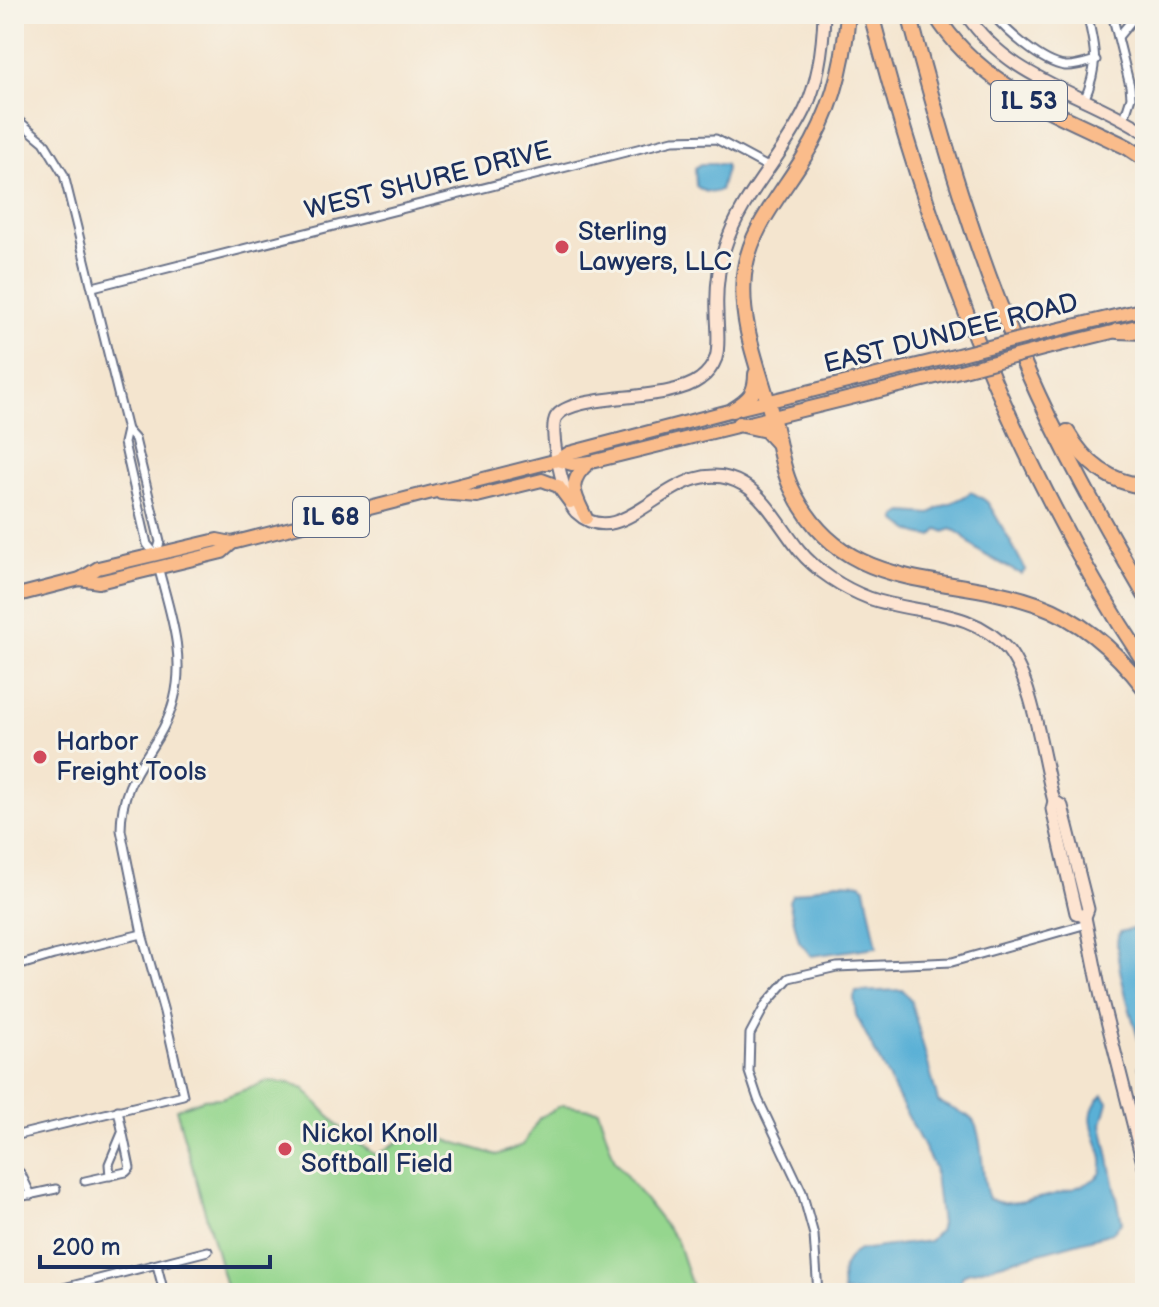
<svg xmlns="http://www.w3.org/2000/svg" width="1159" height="1307" viewBox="0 0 1159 1307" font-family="'Balsamiq Sans',sans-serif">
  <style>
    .green { fill: #95d68e; stroke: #588276; stroke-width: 2 }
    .water { fill: #5ab0d6; stroke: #3a709a; stroke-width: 2 }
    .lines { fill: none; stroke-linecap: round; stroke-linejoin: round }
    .street-casing { stroke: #676f86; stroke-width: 11 }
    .secondary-casing { stroke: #676f86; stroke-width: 15 }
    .primary-casing { stroke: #676f86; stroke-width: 16 }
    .highway-casing { stroke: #676f86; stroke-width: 18 }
    .street { stroke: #fff; stroke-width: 7 }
    .secondary { stroke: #fde4d1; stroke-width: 11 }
    .primary { stroke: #fabc8b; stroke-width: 12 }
    .highway { stroke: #fabc8b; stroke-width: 14 }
    .primary-bridge-casing { stroke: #676f86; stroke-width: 16; stroke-linecap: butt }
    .primary-bridge { stroke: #fabc8b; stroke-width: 12 }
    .poi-dot { fill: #d1495b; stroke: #f7f3e8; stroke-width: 3 }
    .labels { text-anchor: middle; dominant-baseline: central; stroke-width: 6; stroke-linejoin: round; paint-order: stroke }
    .shield { fill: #f7f3e8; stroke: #5d6a87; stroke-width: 2 }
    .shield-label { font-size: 24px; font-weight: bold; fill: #1b2f5e }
    .street-label { font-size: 26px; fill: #1b2f5e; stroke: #f7f3e8 }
    .poi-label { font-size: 26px; fill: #1b2f5e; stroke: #f7f3e8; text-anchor: start }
  </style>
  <rect width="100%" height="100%" fill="#f7f3e8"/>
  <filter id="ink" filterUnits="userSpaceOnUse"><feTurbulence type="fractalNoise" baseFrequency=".0125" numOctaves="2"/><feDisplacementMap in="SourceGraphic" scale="16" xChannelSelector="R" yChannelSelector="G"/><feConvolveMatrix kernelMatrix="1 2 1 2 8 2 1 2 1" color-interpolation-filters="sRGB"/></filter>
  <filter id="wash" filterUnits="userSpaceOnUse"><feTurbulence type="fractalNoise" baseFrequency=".006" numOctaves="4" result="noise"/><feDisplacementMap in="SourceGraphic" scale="32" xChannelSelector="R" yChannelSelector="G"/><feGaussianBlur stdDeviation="1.8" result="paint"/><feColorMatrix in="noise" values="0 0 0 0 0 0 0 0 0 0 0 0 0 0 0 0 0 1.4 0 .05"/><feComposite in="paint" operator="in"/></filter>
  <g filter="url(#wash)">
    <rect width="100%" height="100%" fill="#f4e5cf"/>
    <!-- green -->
    <path class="green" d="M268,1081L290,1083L304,1089L351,1139L376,1155L416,1131L497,1155L523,1145L539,1118L562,1105L598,1110L615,1161L677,1241L694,1293H228L176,1109L203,1099L222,1098Z"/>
    <!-- water -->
    <g class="water">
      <path d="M701,164H725L726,169L720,190C711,195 704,192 696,186L695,168Z"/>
      <path d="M971,492C976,495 983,498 987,502C991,506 1024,566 1025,570L1022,574C1017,573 979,552 976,549C967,541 963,533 951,529L945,532L939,529L932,536C917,536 908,530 897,521V516L904,512L930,514C943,503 958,503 971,492Z"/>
      <path d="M836,882L861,883L865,888L877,947L811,956L799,941L789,901L792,895Z"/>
      <path d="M1145,926V991L1140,1012L1145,1024V1074L1139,1067L1143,1055C1137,1032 1108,948 1120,932Z"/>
      <path d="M902,990L911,1001L938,1101C948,1110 969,1111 975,1124C984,1142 981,1183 989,1199C995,1201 1001,1204 1007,1203C1024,1203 1096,1187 1101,1172C1109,1146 1074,1120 1103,1095L1108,1102L1102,1124L1122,1222L1112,1233L967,1273L962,1277L955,1293H843C841,1274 841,1260 859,1250L929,1241L939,1231L941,1224L934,1167L856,1015L854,997L856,992Z"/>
    </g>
  </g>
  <g filter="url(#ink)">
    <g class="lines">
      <!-- street casing -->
      <g class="street-casing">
        <g id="street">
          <path d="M992,14C1007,31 1041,63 1065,66C1075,67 1086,63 1096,60"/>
          <path d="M1112,14L1130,86L1131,97L1124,119"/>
          <path d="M1118,37L1137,14"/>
          <path d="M1084,101C1099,65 1096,51 1087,14"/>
          <path d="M14,117L44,142L64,175L127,430L124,443L147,544L155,554"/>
          <path d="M93,287L673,140L716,139L768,167"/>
          <path d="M127,430L135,439L160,542L156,555"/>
          <path d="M14,967L54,955L142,934"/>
          <path d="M14,1136L183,1095L164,1012L142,934L121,830C121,770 161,751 174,700C186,654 169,610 158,566"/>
          <path d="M14,1167L21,1174L31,1195"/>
          <path d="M110,1176L109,1164L122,1133"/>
          <path d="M85,1181L126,1172L130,1168L118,1110"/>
          <path d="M14,1198L56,1189"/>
          <path d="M157,1265L164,1293"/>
          <path d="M44,1293L208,1251"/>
          <path d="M818,1293L814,1235L802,1192L758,1099L749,1072L750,1034L766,1004L789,978L837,967L952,962L1087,924"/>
        </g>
      </g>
      <!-- secondary casing -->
      <g class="secondary-casing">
        <g id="secondary">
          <path d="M824,14C823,47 819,80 805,110C782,158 741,196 725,247C718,268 716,290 717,312C717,327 720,344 716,358C713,366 707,374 700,379C669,403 572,392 556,417C548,431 564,500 576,512C627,560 676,444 744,485C765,497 783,530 799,550C816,571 843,588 869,598C916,615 972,607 1008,650C1034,683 1042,758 1054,801L1052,809L1076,913L1085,917"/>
          <path d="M966,14C1010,81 1082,91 1145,132"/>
          <path d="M1054,801L1062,806L1088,909L1085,917L1101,997L1145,1171"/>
        </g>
      </g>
      <!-- primary casing -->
      <g class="primary-casing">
        <g id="primary">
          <path d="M1043,333L1145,309"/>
          <path d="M1047,348L1145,324"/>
          <path d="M558,460L572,464L591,462L960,371"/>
          <path d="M441,493L477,496L542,480L558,486L570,502"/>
          <path d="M586,518C575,495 565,482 590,462"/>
          <path d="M80,579L99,582L222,552L232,543"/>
          <path d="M14,596L80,579L98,568L217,540L232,543L558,460L569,453L733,410L950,357"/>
        </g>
      </g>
      <!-- highway casing -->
      <g class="highway-casing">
        <g id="highway">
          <path d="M848,14C844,65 832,113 804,157C781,195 749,229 744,275C739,325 760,370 772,417C779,440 781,466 791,487C842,597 944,571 1037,604C1082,620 1117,652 1145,689"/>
          <path d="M871,14C931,243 1013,465 1145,663"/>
          <path d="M909,14C941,134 975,254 1026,368C1060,446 1102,521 1145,595"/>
          <path d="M935,14C979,86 1055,112 1127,147L1145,159"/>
          <path d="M1117,331L1145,332"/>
          <path d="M733,410C749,400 756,394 756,374"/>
          <path d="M739,424L766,430L777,442"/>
          <path d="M1067,432C1084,462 1110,483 1145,486"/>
        </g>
      </g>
      <!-- street -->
      <use href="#street" class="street"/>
      <!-- secondary -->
      <use href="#secondary" class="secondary"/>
      <!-- primary -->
      <use href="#primary" class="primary"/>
      <!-- highway -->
      <use href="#highway" class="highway"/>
      <!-- primary-bridge casing -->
      <g class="primary-bridge-casing">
        <g id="primary-bridge">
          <path d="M950,357L1043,333"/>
          <path d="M960,371L1047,348"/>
        </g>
      </g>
      <!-- primary-bridge -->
      <use href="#primary-bridge" class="primary-bridge"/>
    </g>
  </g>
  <!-- markers -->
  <g class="poi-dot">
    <circle cx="562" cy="247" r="8"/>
    <circle cx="40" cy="757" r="8"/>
    <circle cx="285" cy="1149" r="8"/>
  </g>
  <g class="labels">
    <!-- shield labels -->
    <g class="shield">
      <rect x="991" y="81" width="76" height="40" rx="6"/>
      <rect x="293" y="497" width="76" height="40" rx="6"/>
    </g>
    <g class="shield-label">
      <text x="1029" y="101">IL 53</text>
      <text x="331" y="517">IL 68</text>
    </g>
    <!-- street labels -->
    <g class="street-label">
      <text transform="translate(428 181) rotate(-14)">WEST SHURE DRIVE</text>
      <text transform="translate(951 334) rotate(-14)">EAST DUNDEE ROAD</text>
    </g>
    <!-- poi labels -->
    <g class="poi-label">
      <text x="578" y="232">Sterling<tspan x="578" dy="30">Lawyers, LLC</tspan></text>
      <text x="56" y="742">Harbor<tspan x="56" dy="30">Freight Tools</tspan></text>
      <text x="301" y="1134">Nickol Knoll<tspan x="301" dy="30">Softball Field</tspan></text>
    </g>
  </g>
  <!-- margin -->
  <rect width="1159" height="1307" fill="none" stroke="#f7f3e8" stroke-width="48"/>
  <!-- scale -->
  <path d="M40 1255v12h230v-12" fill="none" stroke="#1b2f5e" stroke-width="4"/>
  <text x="52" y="1255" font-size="24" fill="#1b2f5e" stroke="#f7f3e8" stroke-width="6" paint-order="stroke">200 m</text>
</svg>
